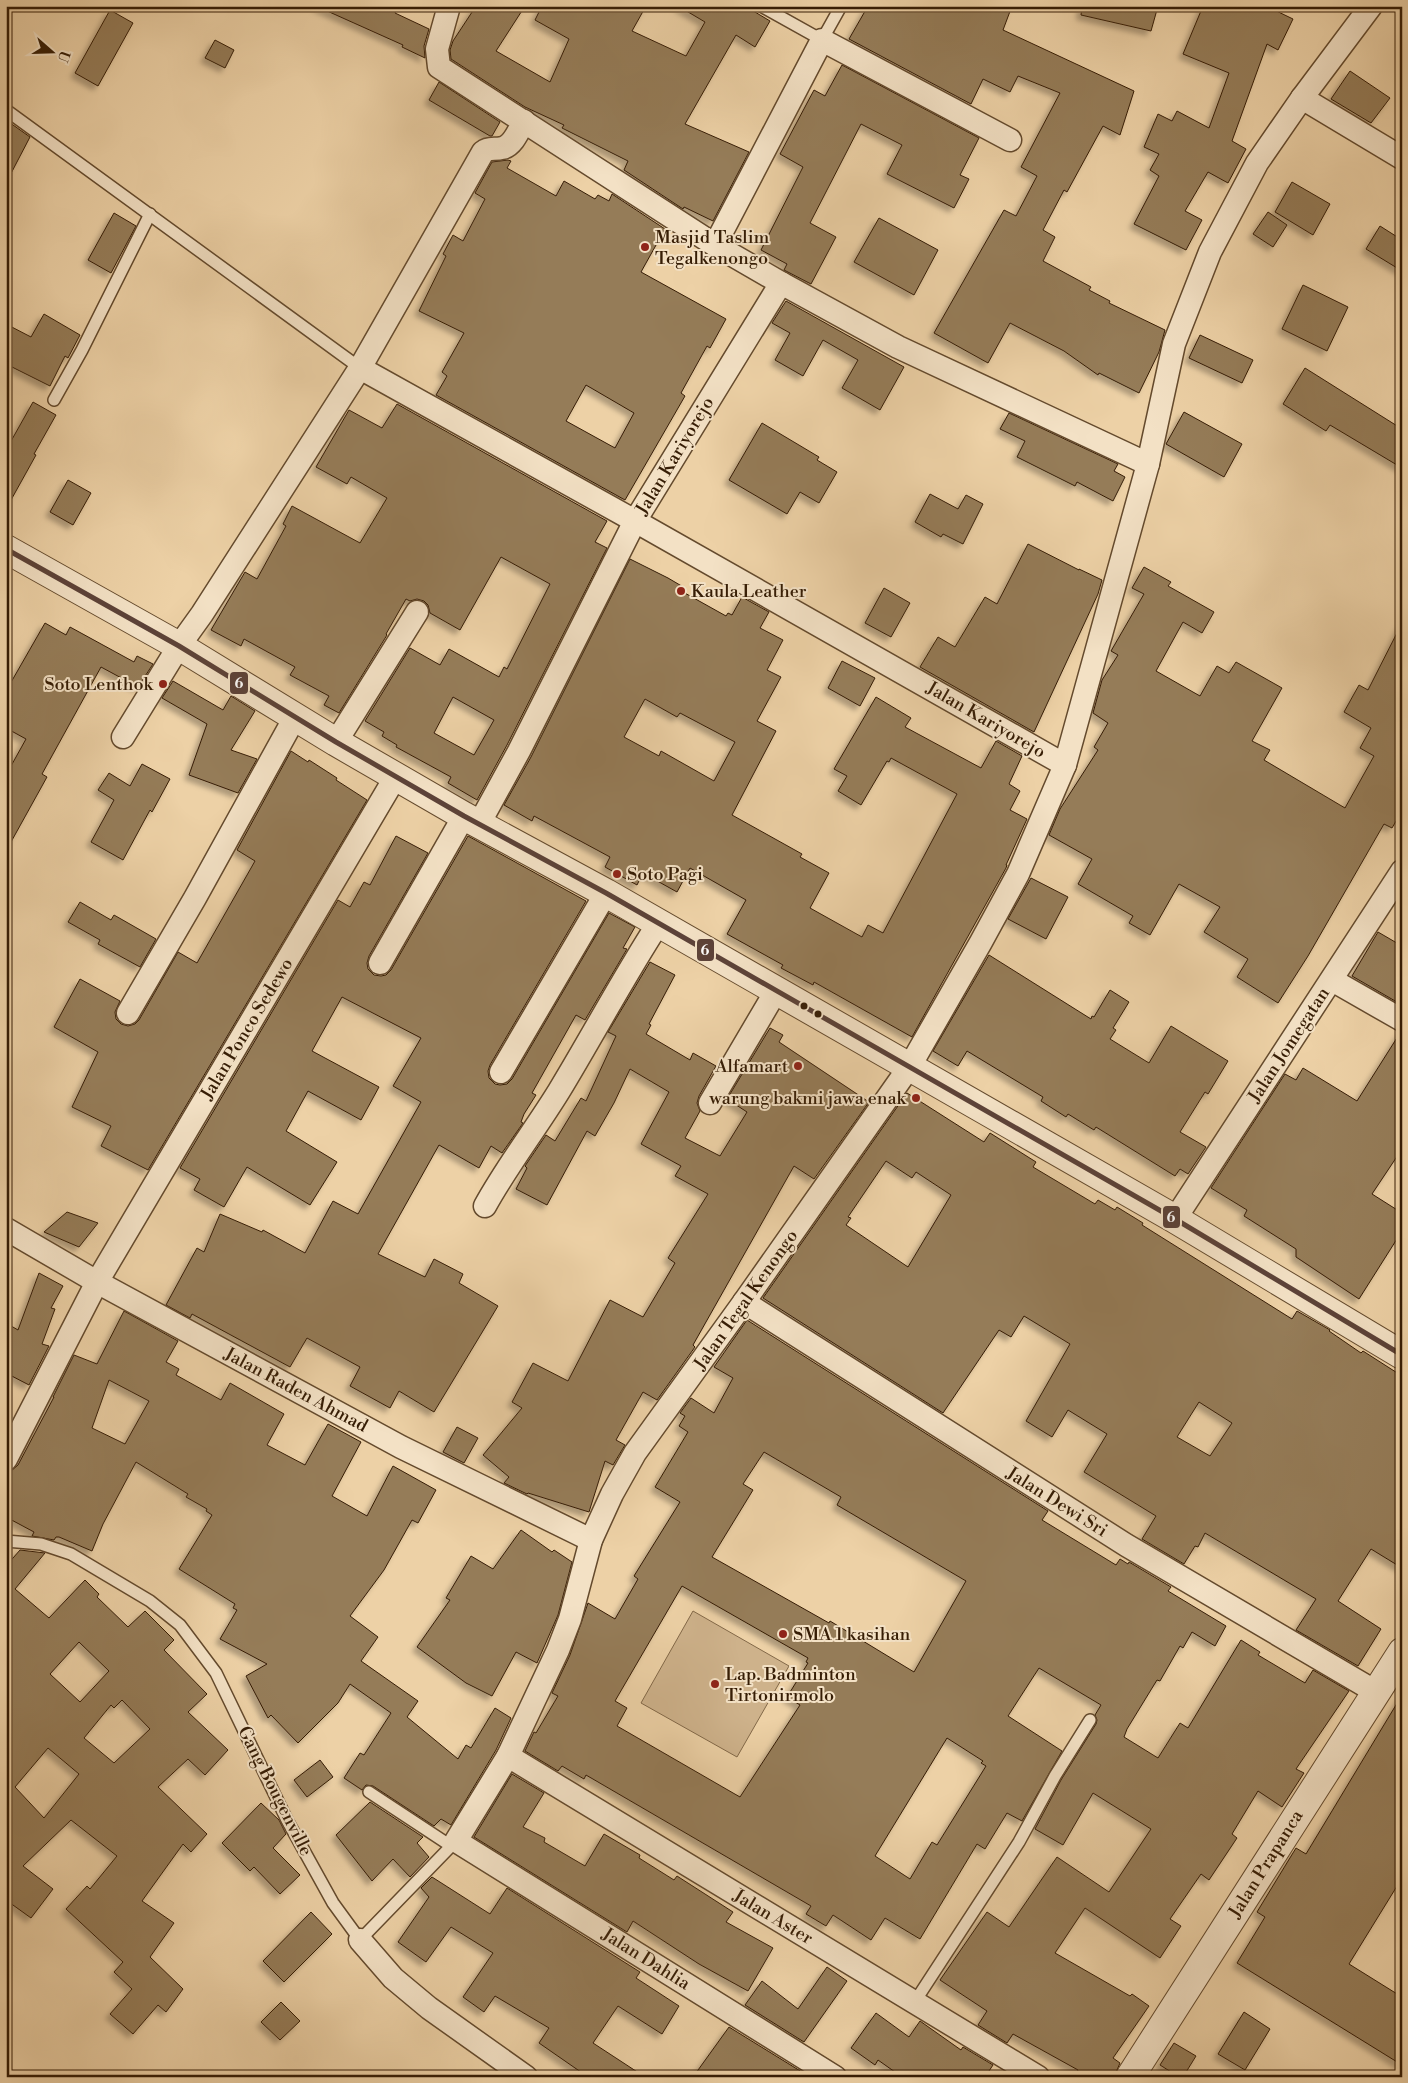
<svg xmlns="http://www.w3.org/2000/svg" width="1408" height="2083" viewBox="0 0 1408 2083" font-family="'Libre Bodoni',serif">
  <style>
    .green { fill: #ceb28b; stroke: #826848 }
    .building { fill: #957b59; stroke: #361d05; fill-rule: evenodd; filter: url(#shadow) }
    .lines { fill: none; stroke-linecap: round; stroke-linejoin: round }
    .service-casing { stroke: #644a2d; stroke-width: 14 }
    .minor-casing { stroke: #644a2d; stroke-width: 25 }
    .tertiary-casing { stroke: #644a2d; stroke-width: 30 }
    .service { stroke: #f3e1c5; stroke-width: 11 }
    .minor { stroke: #f3e1c5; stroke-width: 22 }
    .tertiary { stroke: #f3e1c5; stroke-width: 28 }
    .bus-1-casing { stroke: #f3e1c5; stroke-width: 9 }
    .bus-1 { stroke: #5c4238; stroke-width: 5 }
    .poi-dot { fill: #8f2418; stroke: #f3e1c5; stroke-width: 2 }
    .bus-dot { fill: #361d05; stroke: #f3e1c5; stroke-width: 2 }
    .labels { text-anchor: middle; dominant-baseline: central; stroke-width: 4; stroke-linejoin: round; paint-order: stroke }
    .poi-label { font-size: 18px; fill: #361d05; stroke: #f3e1c5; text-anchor: start }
    .street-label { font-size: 18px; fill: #361d05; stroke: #f3e1c5 }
    .line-badge { stroke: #f3e1c5; stroke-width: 2 }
    .badge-label { font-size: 14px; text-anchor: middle; font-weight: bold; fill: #fff }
  </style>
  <defs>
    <filter id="shadow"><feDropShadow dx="-4.5" dy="4.5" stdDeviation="2.5" flood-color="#0004"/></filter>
  </defs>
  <rect width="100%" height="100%" fill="#edd1a6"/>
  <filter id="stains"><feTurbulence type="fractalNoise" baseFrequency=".004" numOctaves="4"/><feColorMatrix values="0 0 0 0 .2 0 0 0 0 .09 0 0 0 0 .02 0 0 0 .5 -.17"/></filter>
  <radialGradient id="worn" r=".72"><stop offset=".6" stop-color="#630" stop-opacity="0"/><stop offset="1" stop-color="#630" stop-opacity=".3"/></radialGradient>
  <!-- green -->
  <path class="green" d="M693,1611L789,1666L737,1757L641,1703Z"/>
  <!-- building -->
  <g class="building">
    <path d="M316,6H398L395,13L429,29L424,46L425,58L402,47L403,45Z"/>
    <path d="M476,6H525L496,51L550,82L569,39L535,20L542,6H646L632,31L686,56L705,22L678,6H745L770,21L755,47L736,35L685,124L749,152L713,221L684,207L683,209L624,170L628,161L562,128L564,125L525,107L451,59L450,50L453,41Z"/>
    <path d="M868,6H1012L1003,30L1134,91L1120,135L1103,126L1067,192L1064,190L1043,230L1055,237L1043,261L1091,287L1089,290L1110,301L1109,303L1165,330L1159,352L1139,393L1099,373L1098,375L1064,351L1010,323L988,363L934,333L1004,210L1016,216L1037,176L1021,167L1060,93L1018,76L1010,92L983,79L971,104L849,39Z"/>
    <path d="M1082,6H1158L1151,31L1081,15Z"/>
    <path d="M1203,6H1266L1293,19L1278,50L1267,44L1232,141L1246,149L1228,183L1208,172L1185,211L1202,220L1186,250L1134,224L1159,176L1150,170L1159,154L1144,147L1158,114L1172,121L1177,111L1209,128L1229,73L1183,54Z"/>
    <path d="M110,10L133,23L98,86L75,73Z"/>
    <path d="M215,40L234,50L225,68L205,58Z"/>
    <path d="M842,65L979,138L960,175L969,179L954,208L887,174L902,145L861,124L810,223L836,237L811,284L784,270L787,264L761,250L803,167L780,154L814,90L825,96Z"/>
    <path d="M1350,71L1390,98L1371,123L1331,99Z"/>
    <path d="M439,82L500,122L492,136H490L429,100Z"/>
    <path d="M6,120L30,137L6,183Z"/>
    <path d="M508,160L511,161L507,168L556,196L564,181L595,199L598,195L609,201L612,194L665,229L641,272L726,319L710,348L707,346L681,393L685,396L625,500L436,395L447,376L442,372L464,333L419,311L446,256L443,254L453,235L463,241L485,199L475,193L492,162ZM586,385L634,413L615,448L566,421Z"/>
    <path d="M1292,182L1330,204L1313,235L1275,212Z"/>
    <path d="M1268,212L1287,225L1273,247L1253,234Z"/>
    <path d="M114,213L136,226L111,273L88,260Z"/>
    <path d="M879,218L938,250L914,295L854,262Z"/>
    <path d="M1380,226L1402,240V271L1366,249Z"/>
    <path d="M1303,285L1348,307L1327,351L1282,329Z"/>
    <path d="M786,301L904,367L880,410L842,388L858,360L823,340L803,376L775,360L790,333L772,323Z"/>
    <path d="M44,314L80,335L68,358L65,356L50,386L6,364V324L31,337Z"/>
    <path d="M1200,335L1253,360L1242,383L1189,358Z"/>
    <path d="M1305,368L1402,429V468L1330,425L1326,431L1283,404Z"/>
    <path d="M33,402L56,415L34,454L36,455L6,509V450Z"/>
    <path d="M397,404L607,521L595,542L607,548L507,745L477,800L448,783L451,777L396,747L397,745L382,736L384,732L365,721L410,648L440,665L449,649L499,677L504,667L507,669L550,584L501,557L460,630L430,613L428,605L424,601L417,599L410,601L406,599L386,634L387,635L339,713L324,705L329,696L290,675L295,667L244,639L241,646L211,630L245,572L257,579L286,526L283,524L292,506L360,543L387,498L351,477L347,484L316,467L349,410L382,428ZM453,697L494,720L474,755L434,733Z"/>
    <path d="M1184,412L1242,444L1224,477L1166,444Z"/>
    <path d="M1009,413L1118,464L1114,471L1125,477L1113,501L1077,482L1075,486L1017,457L1025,441L1000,429Z"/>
    <path d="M762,423L819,457L817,460L837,472L819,503L800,492L787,514L729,480Z"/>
    <path d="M68,480L91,493L73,525L50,512Z"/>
    <path d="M930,494L958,509L966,495L983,504L963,544L943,534L941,537L915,522Z"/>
    <path d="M1028,544L1079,570V569L1102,580L1098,594L1034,732L920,667L938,637L955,647L985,597L997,604Z"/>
    <path d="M630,559L668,578L685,588L683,592L726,616L728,613L732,615L742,597L769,612L760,628L783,640L767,670L781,677L757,721L776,731L732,815L802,854L800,857L829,873L810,908L862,937L868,925L883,933L957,794L891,758L889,762L887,761L861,805L838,791L847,776L834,769L876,697L911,718L905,727L981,768L996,741L1022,756L1009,784L1020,791L1010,810L1027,819L1006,865H1007L1006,868L912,1037L814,982L813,985L781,968L783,965L727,934L746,900L690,868L677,892L643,873L637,885L605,867L610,857L534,816L532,821L504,805L531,757ZM645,699L677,717L680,713L735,742L714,781L661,751L659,756L624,737Z"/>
    <path d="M1144,567L1171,582L1168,586L1214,612L1202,633L1183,622L1156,671L1200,696L1217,666L1229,673L1236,662L1282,688L1252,741L1270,750L1264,760L1345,808L1374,756L1360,748L1371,728L1344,712L1359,685L1368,690L1402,623V811L1392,828L1384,824L1308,956L1278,1003L1237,977L1248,959L1204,932L1220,907L1179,884L1150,935L1129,923L1133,916L1078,884L1092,859L1049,835L1060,809L1098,750L1094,747L1108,723L1093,713L1102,680L1118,655L1111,651L1144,594L1132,588Z"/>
    <path d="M884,588L910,603L891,637L865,623Z"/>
    <path d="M45,623L66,635L70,627L134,662L137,656L153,664L138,687L101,667L42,774L47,777L6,851V775L26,739L6,728V691Z"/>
    <path d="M842,661L875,678L860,706L828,688Z"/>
    <path d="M173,681L223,710L231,696L255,711L231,750L257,759L238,793L189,775L207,724L162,698Z"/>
    <path d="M291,751L308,762L309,760L337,778L336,780L367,800L148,1170L101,1146L111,1126L72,1107L98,1052L54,1027L80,979L120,1001L115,1012L116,1019L121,1024L128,1026L135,1024L139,1020L178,952L197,963L255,861L237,850Z"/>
    <path d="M142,764L170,779L152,812L150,810L123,860L91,842L114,800L98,790L109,773L130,786Z"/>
    <path d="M396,836L428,853L369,956L367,963L368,969L374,975L381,976L386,975L391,970L468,836L586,901L490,1065L488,1071L489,1078L495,1084L500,1085L507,1084L512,1079L609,913L635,927L623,948L627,949L585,1020L576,1015L532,1093L536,1095L524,1114L521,1122L523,1123L502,1153L491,1146L479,1168L439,1145L378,1254L425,1277L434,1259L463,1274L459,1283L498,1306L434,1412L399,1391L390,1408L350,1386L360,1367L307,1338L290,1367L192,1314L190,1318L166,1305L197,1248L204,1252L220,1214L262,1232L263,1230L305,1253L333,1201L358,1214L421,1102L393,1086L421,1038L342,997L312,1051L379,1087L361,1120L308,1091L286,1131L337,1162L310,1205L247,1167L224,1207L194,1190L200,1179L180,1168L338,900L350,907L364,882L370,885Z"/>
    <path d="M1031,878L1068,897L1046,939L1008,919Z"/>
    <path d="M80,902L111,920L114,915L156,939L140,967L98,944L100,940L68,922Z"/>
    <path d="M1378,932L1402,946V1005L1352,976Z"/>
    <path d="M989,955L1091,1019L1092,1016L1094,1017L1110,990L1129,1002L1113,1028L1116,1030L1110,1039L1149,1063L1171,1026L1228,1061L1208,1094L1205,1092L1180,1132L1206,1147L1188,1174L1180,1169L1175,1176L1096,1127L1094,1130L1068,1114L1066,1117L1041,1101L1043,1097L967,1051L958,1066L933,1051Z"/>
    <path d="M650,962L675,975L649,1024L651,1025L646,1034L690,1060L693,1053L716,1066L699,1096L697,1103L700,1111L685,1138L720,1156L747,1112L727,1099L770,1028L783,1035L779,1042L869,1102L814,1179L794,1166L693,1345L695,1347L657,1400L643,1392L616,1440L625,1445L613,1465L605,1461L589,1512L528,1493L527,1494L504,1483L509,1477L483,1455L522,1408L512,1402L533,1363L568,1381L610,1300L643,1317L675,1263L668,1258L708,1194L675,1176L681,1166L641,1144L669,1092L630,1069L614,1103L595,1136L587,1131L547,1205L516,1189L527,1168L525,1166L546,1135L555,1141L581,1098L586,1101L616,1036L608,1032Z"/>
    <path d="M1400,1033H1402V1149L1372,1194L1402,1213V1231L1359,1299L1296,1257V1249L1244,1216L1247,1210L1211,1188L1285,1074L1296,1080L1303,1068L1357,1101Z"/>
    <path d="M907,1093L984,1142L990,1133L1036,1162L1033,1167L1095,1204L1098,1200L1115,1210L1117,1207L1143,1223L1142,1225L1292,1319L1297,1311L1330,1330L1329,1331L1361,1353L1363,1351L1402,1376V1568L1371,1549L1338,1601L1381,1629L1358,1666L1296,1630L1316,1599L1205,1533L1198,1547L1195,1546L1184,1564L1142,1539L1156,1516L1084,1472L1107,1434L1068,1410L1052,1437L1026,1421L1070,1344L1024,1316L1011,1337L999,1330L943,1413L763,1298ZM886,1161L912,1178L916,1172L951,1195L908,1267L846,1225L851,1218L848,1217ZM1199,1402L1232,1423L1210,1456L1177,1437Z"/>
    <path d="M67,1212L98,1223L79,1247L44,1232Z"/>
    <path d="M39,1273L63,1286L51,1308L55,1309L42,1344L49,1346L29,1385L6,1373V1323L18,1330Z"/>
    <path d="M124,1311L178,1341L166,1362L179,1369L176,1375L221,1400L230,1383L284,1414L267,1445L305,1465L328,1424L361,1442L332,1496L367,1516L393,1466L436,1490L418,1523L412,1520L384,1570L350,1616L378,1637L361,1661L418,1701L407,1717L458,1759L466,1745L471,1748L495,1708L511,1718L496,1750L451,1825L441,1819L434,1826L373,1786L366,1785L362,1790L344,1778L360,1753L364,1755L391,1713L350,1684L338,1703L298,1743L271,1715L268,1718L246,1676L267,1664L220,1639L237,1610L233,1608L235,1604L179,1569L212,1515L206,1511L207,1509L186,1497L188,1494L136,1462L103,1524L92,1551L59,1537H56L54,1540L32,1536L34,1532L6,1517V1483L11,1471L18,1465L54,1397H53L74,1355L97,1364ZM109,1380L149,1401L125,1444L92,1428Z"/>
    <path d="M747,1320L1048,1511L1042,1520L1116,1565L1120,1559L1128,1564L1129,1562L1171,1587L1168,1591L1226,1626L1215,1646L1192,1632L1183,1648L1180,1646L1160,1681L1157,1680L1127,1729L1124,1737L1158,1758L1180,1723L1188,1728L1241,1640L1260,1652L1258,1655L1305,1683L1313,1670L1349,1691L1296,1769L1304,1773L1282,1807L1258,1791L1232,1834L1237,1838L1209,1880L1201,1874L1170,1919L1181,1926L1160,1958L1085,1908L1055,1953L1130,1996L1132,1994L1149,2006L1113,2058L1120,2063L1114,2077H1074L1078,2070L1013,2034L1007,2043L978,2025L987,2011L940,1980L987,1912L1009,1927L1057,1857L1109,1892L1151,1829L1093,1793L1063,1845L1035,1829L1061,1780L1096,1724L1097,1720L1095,1715L1101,1705L1039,1668L1008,1716L1062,1751L1022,1821L1007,1813L985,1849L977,1844L920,1939L885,1918L871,1940L833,1915L826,1926L806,1914L811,1906L586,1775L584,1779L562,1766L558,1771L525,1751L534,1732L536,1733L558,1696L552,1693L570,1655L588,1603L615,1619L638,1579L634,1576L680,1502L655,1487L688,1432L679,1426L685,1416L680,1413L691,1398L714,1413L733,1378L714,1367ZM764,1452L841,1497L837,1505L966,1581L914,1672L830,1621L829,1623L712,1557L753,1490L743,1484ZM682,1586L808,1658L806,1662L808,1663L787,1697L800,1705L740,1797L617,1726L627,1708L615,1701ZM947,1738L983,1761L981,1763L986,1766L937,1845L932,1842L910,1879L875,1856Z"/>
    <path d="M457,1427L478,1438L464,1463L443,1452Z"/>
    <path d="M521,1530L552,1552L554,1550L572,1562L558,1615L537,1663L516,1652L492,1696L466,1683L417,1647L450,1600L446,1598L471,1556L493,1569Z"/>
    <path d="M20,1550L45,1553L15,1589L49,1618L85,1580L99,1594L97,1597L128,1627L145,1611L174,1640L164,1650L207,1694L188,1712L228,1750L205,1775L188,1759L158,1787L207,1834L191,1852L183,1844L142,1901L174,1923L150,1957L183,1989L166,2012L158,2005L133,2034L110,2014L132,1989L114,1972L123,1962L66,1909L87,1886L90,1889L117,1856L71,1820L23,1866L53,1889L31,1918L6,1900V1566ZM79,1642L109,1671L80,1702L50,1674ZM122,1700L150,1729L114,1763L84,1738L111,1705L114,1708ZM48,1748L79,1774L44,1818L15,1787Z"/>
    <path d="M1402,1695V1878L1349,1964L1402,1997V2065L1237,1963L1265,1917L1257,1912L1296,1848L1306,1854Z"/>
    <path d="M320,1760L333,1777L307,1797L294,1780Z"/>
    <path d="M512,1774L544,1793L523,1827L545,1838L544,1842L585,1866L604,1834L640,1855L639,1858L674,1880L677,1876L733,1912L726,1922L773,1948L748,1991L699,1964L633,1921L627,1932L474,1837Z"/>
    <path d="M370,1802L423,1837L417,1843L429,1857L410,1877L393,1859L372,1881L336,1835Z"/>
    <path d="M261,1803L279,1820L286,1834L273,1848L300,1875L280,1894L254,1867L250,1871L222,1843Z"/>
    <path d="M432,1877L490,1914L507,1888L640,1972L636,1978L679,2006L662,2034L618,2006L593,2043L645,2077H588L539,2043L549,2028L495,1996L484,2012L463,1997L493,1953L451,1927L426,1962L398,1942L429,1897L421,1888Z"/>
    <path d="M311,1912L332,1934L284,1982L263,1961Z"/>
    <path d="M827,1967L847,1981L804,2042L745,2005L762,1981L798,2009Z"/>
    <path d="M281,2002L300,2021L280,2040L261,2022Z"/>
    <path d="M1244,2012L1270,2029L1245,2070L1218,2054Z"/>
    <path d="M876,2013L909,2037L920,2021L961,2050L963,2047L993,2065L985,2077H902L878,2060L875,2065L851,2048Z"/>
    <path d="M729,2027L810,2077H693Z"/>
    <path d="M1174,2043L1196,2056L1183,2077H1179L1160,2065Z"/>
  </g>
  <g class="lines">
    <!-- service casing -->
    <g class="service-casing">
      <g id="service">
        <path d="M761,6L822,40L841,6"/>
        <path d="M6,110L360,368"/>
        <path d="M54,400L82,350L150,214"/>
        <path d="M6,1541L41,1544L71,1554L150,1601L180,1625L216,1673L287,1820L333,1903L360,1940L456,1841"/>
        <path d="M369,1792L451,1846"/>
        <path d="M914,2003L1019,1842L1055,1776L1090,1720"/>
      </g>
    </g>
    <!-- minor casing -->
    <g class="minor-casing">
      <g id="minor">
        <path d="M449,6L437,49L439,67L715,245L781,283L898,347L1148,464"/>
        <path d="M1302,98L1402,158"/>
        <path d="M715,245L822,40L1010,140"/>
        <path d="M360,368L635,521L1065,765"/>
        <path d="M123,737L179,646L202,614L360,368L483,152C489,147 495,150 502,148C513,146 519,130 524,121"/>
        <path d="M336,742L417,612"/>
        <path d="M479,824L519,751L635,521L781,283"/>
        <path d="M380,963L464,816"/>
        <path d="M1332,980L1402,1020"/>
        <path d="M128,1013L195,898L295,717"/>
        <path d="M501,1072L606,893"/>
        <path d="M710,1103L776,991"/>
        <path d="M485,1206C507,1166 535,1130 559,1091C593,1035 623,978 658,924"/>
        <path d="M1175,1219L1402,871"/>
        <path d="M6,1229L97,1282L401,1447L591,1540"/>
        <path d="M744,1302L1126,1545L1376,1692"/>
        <path d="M6,1459L97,1282L396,776"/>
        <path d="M508,1756L1038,2077"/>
        <path d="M360,1940L393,1978L429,2008L526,2077"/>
        <path d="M835,2077L456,1841L508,1756L558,1650L570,1619L591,1540L612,1494L635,1453L744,1302L910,1066L981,942L1018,874L1065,765L1148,464L1174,344L1210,252L1257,163L1302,98L1371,6"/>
      </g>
    </g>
    <!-- tertiary casing -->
    <g class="tertiary-casing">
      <g id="tertiary">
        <path d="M6,549L179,646L336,742L464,816L606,893L1175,1219L1402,1355"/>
        <path d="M1130,2077L1402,1652"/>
      </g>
    </g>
    <!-- service -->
    <use href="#service" class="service"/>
    <!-- minor -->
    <use href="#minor" class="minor"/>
    <!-- tertiary -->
    <use href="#tertiary" class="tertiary"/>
    <!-- bus-1 casing -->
    <g class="bus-1-casing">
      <path id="bus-1" d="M6,549L179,646L336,742L464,816L606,893L1175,1219L1402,1355"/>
    </g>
    <!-- bus-1 -->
    <use href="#bus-1" class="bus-1"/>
  </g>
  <!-- markers -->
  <g class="poi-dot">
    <circle cx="645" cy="247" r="5"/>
    <circle cx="681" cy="591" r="5"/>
    <circle cx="163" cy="684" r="5"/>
    <circle cx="617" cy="874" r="5"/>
    <circle cx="798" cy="1066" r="5"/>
    <circle cx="916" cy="1098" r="5"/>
    <circle cx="783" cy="1634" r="5"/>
    <circle cx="715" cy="1684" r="5"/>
  </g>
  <g class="bus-dot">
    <circle cx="804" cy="1006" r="4.5"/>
    <circle cx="818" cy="1014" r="4.5"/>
  </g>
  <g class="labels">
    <!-- poi labels -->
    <g class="poi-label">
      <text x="655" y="237">Masjid Taslim<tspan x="655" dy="21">Tegalkenongo</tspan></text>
      <text x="691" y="591">Kaula Leather</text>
      <text x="153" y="684" text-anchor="end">Soto Lenthok</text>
      <text x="627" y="874">Soto Pagi</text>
      <text x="788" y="1066" text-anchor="end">Alfamart</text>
      <text x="906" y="1098" text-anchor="end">warung bakmi jawa enak</text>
      <text x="793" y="1634">SMA 1 kasihan</text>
      <text x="725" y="1674">Lap. Badminton<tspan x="725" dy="21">Tirtonirmolo</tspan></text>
    </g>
    <!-- street labels -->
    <g class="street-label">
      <text transform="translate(675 456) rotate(-59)">Jalan Kariyorejo</text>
      <text transform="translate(986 720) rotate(30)">Jalan Kariyorejo</text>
      <text transform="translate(247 1029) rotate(-59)">Jalan Ponco Sedewo</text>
      <text transform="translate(1289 1045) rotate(-57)">Jalan Jomegatan</text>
      <text transform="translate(746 1300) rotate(-55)">Jalan Tegal Kenongo</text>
      <text transform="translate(296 1390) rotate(28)">Jalan Raden Ahmad</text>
      <text transform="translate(1057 1502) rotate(32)">Jalan Dewi Sri</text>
      <text transform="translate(275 1791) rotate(63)">Gang Bougenville</text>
      <text transform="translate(1266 1864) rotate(-58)">Jalan Prapanca</text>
      <text transform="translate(773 1917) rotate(31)">Jalan Aster</text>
      <text transform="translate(646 1959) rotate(32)">Jalan Dahlia</text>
    </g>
  </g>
  <g class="line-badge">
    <rect x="229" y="671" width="20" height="24" rx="5" fill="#5c4238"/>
    <rect x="696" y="938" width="19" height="24" rx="5" fill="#5c4238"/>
    <rect x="1162" y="1205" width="19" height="24" rx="5" fill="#5c4238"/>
  </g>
  <g class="badge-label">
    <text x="239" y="688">6</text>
    <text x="705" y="955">6</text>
    <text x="1171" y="1222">6</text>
  </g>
  <!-- margin -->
  <rect width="1408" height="2083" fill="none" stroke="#edd1a6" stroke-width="25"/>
  <rect x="8" y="8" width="1393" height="2068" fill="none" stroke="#361d05" stroke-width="2.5"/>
  <rect x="12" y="12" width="1383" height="2058" fill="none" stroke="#361d05"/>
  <!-- north arrow -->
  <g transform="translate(52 52) rotate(110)" stroke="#f3e1c5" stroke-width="4" paint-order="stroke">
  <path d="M0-4L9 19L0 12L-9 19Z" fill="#361d05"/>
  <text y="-8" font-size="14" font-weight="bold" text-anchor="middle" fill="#361d05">U</text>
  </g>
  <rect width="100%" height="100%" filter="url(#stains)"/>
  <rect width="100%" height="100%" fill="url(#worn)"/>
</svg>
